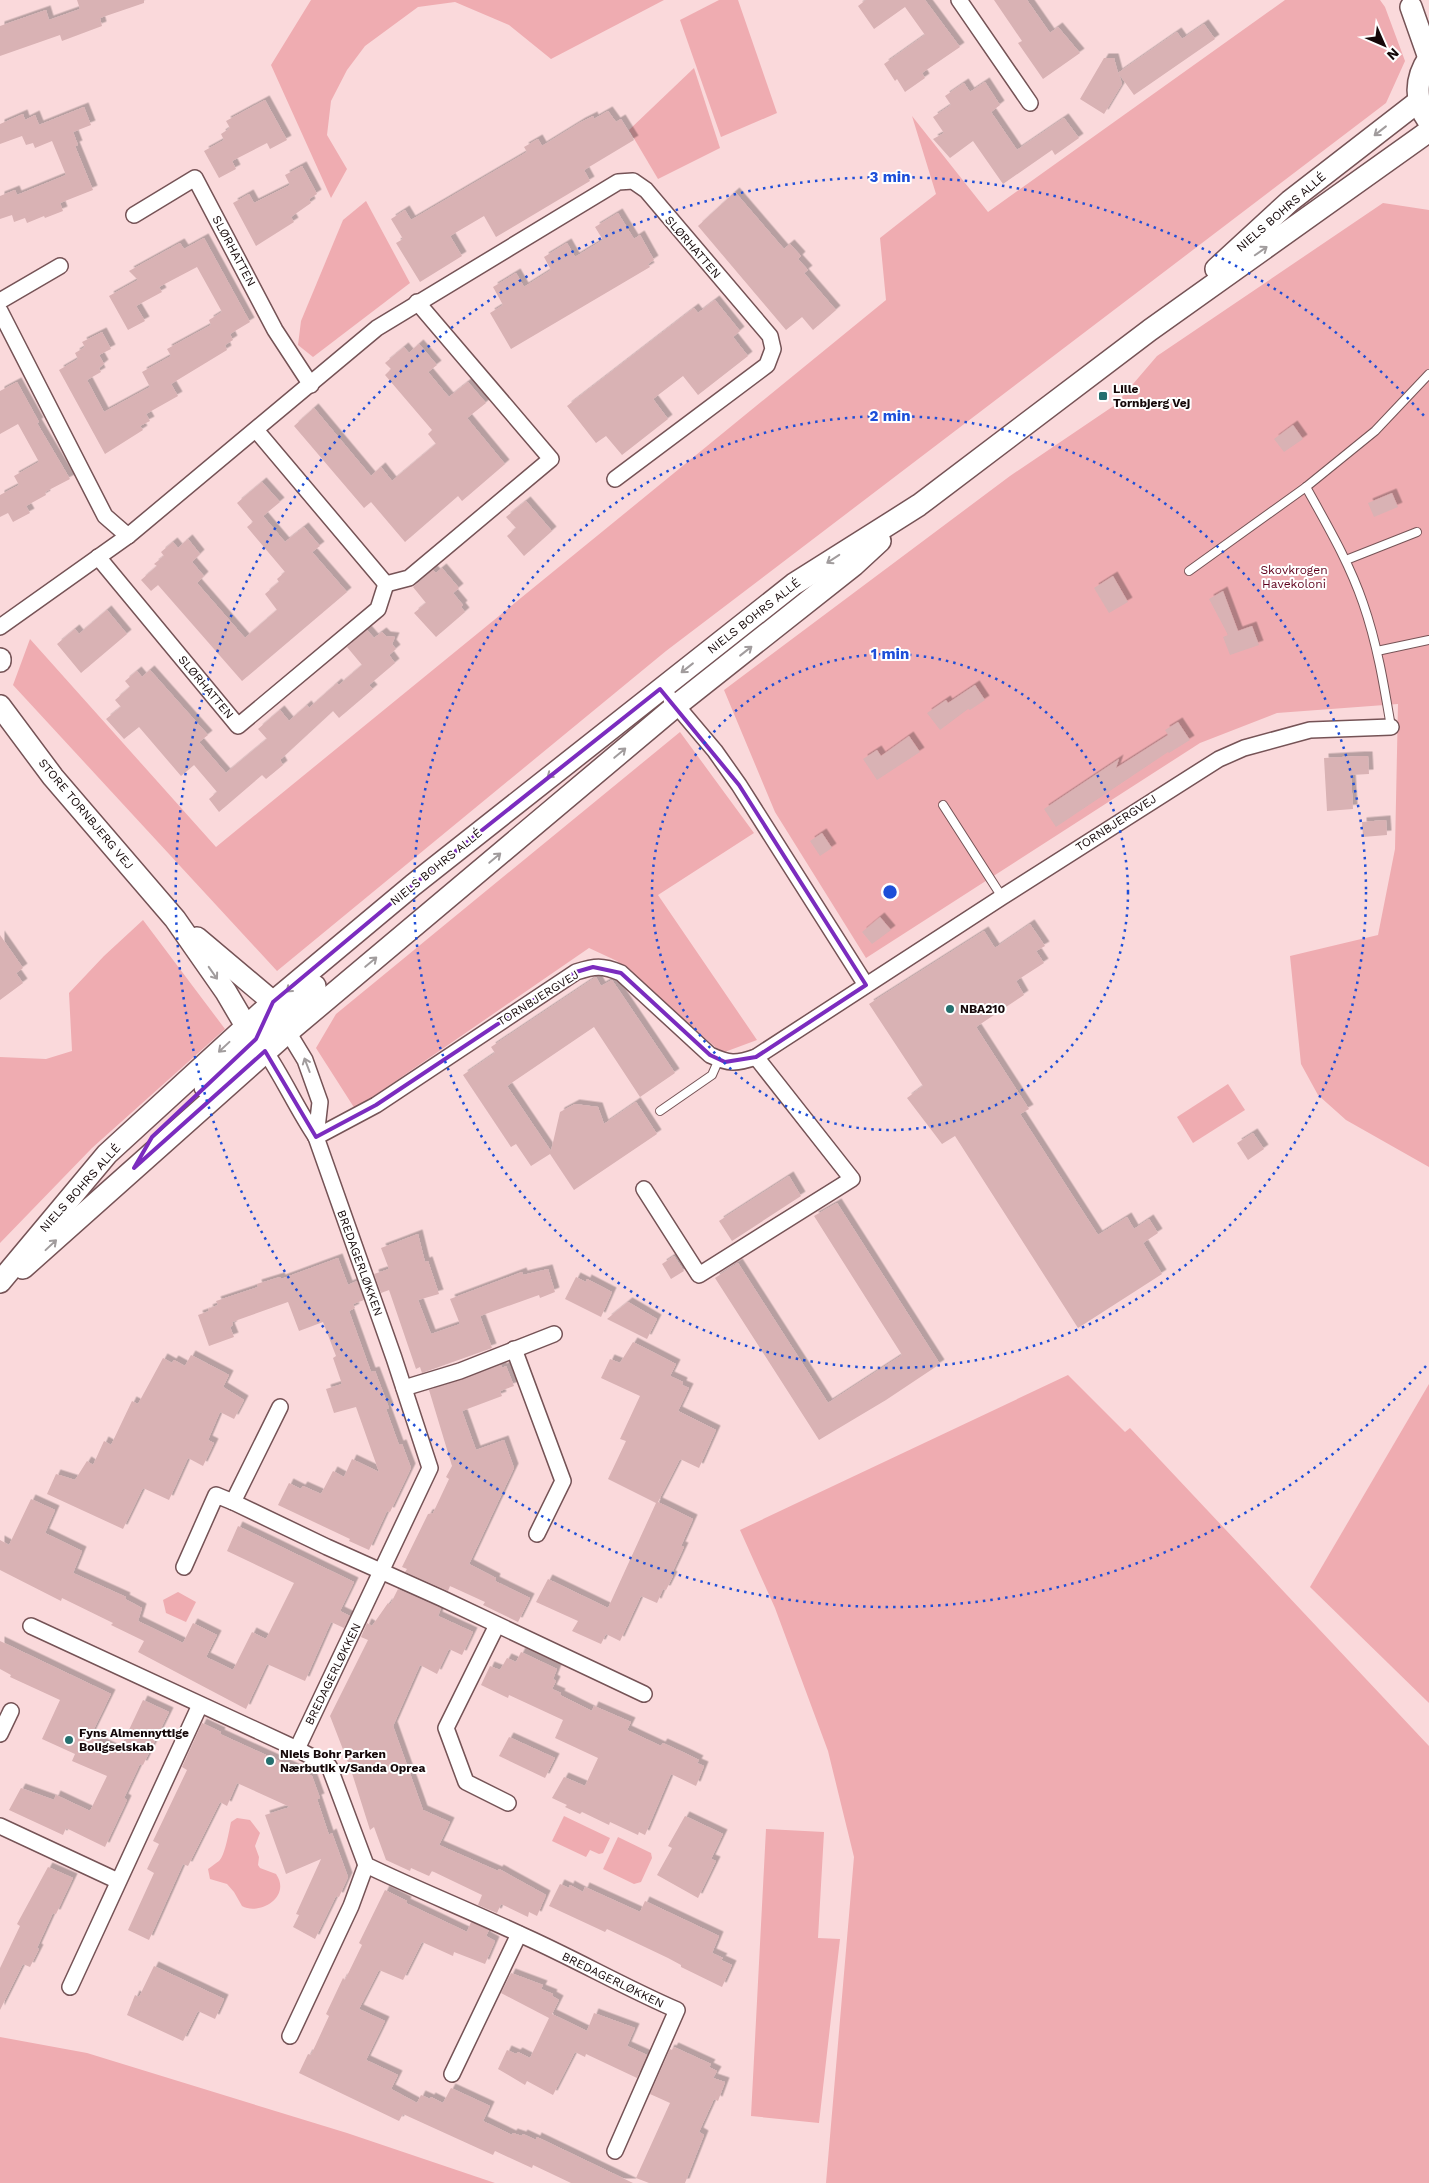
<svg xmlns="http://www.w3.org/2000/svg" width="1429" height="2183" viewBox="0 0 1429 2183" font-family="'Work Sans',sans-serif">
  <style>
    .green { fill: #efacb1 }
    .building { fill: #d9b2b4; filter: url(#shadow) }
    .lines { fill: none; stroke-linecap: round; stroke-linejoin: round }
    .lane-casing { stroke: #755356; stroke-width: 10 }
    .street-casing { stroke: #755356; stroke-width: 18 }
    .secondary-casing { stroke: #755356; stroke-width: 24 }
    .lane { stroke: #fff; stroke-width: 8 }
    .street { stroke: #fff; stroke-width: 15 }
    .secondary { stroke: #fff; stroke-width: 21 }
    .oneway { stroke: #a19c9d }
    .marked { fill: none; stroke: #7b2cbf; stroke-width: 4; stroke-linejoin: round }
    .ring { fill: none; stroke: #1d4ed8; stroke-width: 2.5; stroke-dasharray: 2.5 5 }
    .poi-dot { fill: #25706f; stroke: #fff; stroke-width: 2 }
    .labels { text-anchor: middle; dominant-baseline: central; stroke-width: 4; stroke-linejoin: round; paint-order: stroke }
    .street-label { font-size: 12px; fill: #150809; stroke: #fff }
    .poi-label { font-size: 12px; font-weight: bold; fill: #150809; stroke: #fff; text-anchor: start }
    .park-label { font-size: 12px; fill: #5f001c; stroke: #fff }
    .centre { fill: #1d4ed8; stroke: #fff; stroke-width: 2.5 }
    .ring-label { font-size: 15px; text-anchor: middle; font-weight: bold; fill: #1d4ed8; stroke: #fff; stroke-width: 4; stroke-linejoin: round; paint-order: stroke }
  </style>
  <defs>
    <filter id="shadow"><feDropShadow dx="4.5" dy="-4.5" stdDeviation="0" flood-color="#0004"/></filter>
  </defs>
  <rect width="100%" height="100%" fill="#fad9db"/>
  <!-- green -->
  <g class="green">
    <path d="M311,0H664L551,59L509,25L455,2L418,7L365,46L347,70L331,101L327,135L347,169L331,198L271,65Z"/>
    <path d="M719,0H738L777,113L721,137L680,20Z"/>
    <path d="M1285,0H1380L1385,7L1405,61L1386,103L666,651L277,971L13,685L30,639L216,847L886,300L880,238L936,194L912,116L988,212Z"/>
    <path d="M694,68L720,148L658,179L629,130Z"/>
    <path d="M366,201L410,283L313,357L298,345L301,321L343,220Z"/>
    <path d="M1383,203L1429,210V1167L1346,1120L1318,1095L1301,1064L1290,956L1378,935L1395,849L1398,704L1277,713L1200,743L866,958L775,812L724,690L1010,476L1115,405L1157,356Z"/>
    <path d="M680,732L754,833L658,895L757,1040L722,1053L617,961L589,948L355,1109L316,1048L336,1014Z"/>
    <path d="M143,920L225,1029L92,1148L0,1243V1057L46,1059L72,1051L69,993L104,956Z"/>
    <path d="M1228,1084L1245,1110L1193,1143L1177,1117Z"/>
    <path d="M1068,1375L1125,1432L1130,1428L1429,1746V2183H826L854,1857L828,1751L775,1608L740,1530Z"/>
    <path d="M1429,1384V1703L1310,1587Z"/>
    <path d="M178,1592L196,1602L186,1622L166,1613L163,1600Z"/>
    <path d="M564,1816L610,1838L603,1853L599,1854L590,1850L586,1857L552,1841Z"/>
    <path d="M237,1818L250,1820L260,1833L255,1846L259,1857L258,1865L260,1868L276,1874C292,1897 259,1916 242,1906L234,1892L227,1884L210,1879L208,1869C212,1866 215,1864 219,1861C225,1856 229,1831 231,1822Z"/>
    <path d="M766,1829L824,1832L818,1938L840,1939L819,2123L751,2116Z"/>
    <path d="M618,1837L651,1853L652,1858L641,1882L634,1884L603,1869Z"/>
    <path d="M0,2037L87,2053L347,2133L495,2183H0Z"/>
  </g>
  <!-- building -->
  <g class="building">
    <path d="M77,0H144V3L100,18L102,26L62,41L60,35L0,56V26L46,10L49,20L80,9Z"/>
    <path d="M866,0H925L960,47L922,73L925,78L905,92L897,79L895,81L884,64L925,35L905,7L874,29L858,6Z"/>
    <path d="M994,0H1027L1050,33L1058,27L1080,53L1043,79L1018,43L1022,41Z"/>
    <path d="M1204,24L1215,39L1134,95L1119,74L1122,84L1104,114L1080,99L1104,58H1114L1118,73L1177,32L1182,39Z"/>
    <path d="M985,82L1000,105L991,112L1017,150L1064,118L1079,138L1055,155L1052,150L1003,184L973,141L950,158L933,139L944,133L933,117L951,105L945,96L964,83L970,92Z"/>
    <path d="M265,100L287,140L270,149L267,143L232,161L236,169L219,178L204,151L224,140L221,134L230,128L226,121Z"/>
    <path d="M84,107L91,125L73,132L78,145L75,146L93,190L60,203L63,211L45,218L44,216L27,223L25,218L14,222L12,215L0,219V196L15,190L17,195L66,175L52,141L35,148L33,143L26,145L22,136L0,144V124L23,114L25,120L35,115L39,125Z"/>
    <path d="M608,111L616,122L621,119L634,140L584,170L590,181L496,237L484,216L450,236L462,256L420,282L396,243L403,239L391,219L405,210L411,220L527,152L524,147L538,139L542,146L581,122L593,116L594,119Z"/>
    <path d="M302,166L317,194L309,199L311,203L291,217L294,222L256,246L233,203L249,194L254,203L290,185L285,175Z"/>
    <path d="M735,192L784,249L790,244L801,256L798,259L808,270L804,273L836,310L813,330L802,317L786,330L698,226Z"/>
    <path d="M618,213L634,239L640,235L654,260L648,264L650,267L511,349L490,313L503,305L493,287L516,273L524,287L551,270L544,257L567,243L575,257L603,240L595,227Z"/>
    <path d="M204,238L250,322L230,334L233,340L225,345L227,350L171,384L178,396L146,414L150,421L140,426L143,430L105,454L59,370L78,359L75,353L85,347L82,342L102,332L111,349L99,355L104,364L99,368L101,372L87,380L104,412L150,387L142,372L171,356L167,349L211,325L209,320L222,312L197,267L159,287L162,292L136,306L145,321L128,330L109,296L138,280L129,271L180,243L184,249Z"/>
    <path d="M715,300L740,331L733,337L748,356L698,395L683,376L653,399L668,419L622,455L606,436L596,443L567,406L694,308L698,313Z"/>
    <path d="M419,344L437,365L428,372L449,397L468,382L486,403L467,418L505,464L462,501L458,496L405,542L371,502L364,508L294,426L314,408L371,476L381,467L392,481L436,444L428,434L432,430L385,375L391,369L385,363L404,347L409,353Z"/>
    <path d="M17,382L39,422L37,423L70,479L45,492L46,495L26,506L30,513L13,522L8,513L0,517V495L19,485L14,476L39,462L18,424L0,434V391Z"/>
    <path d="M1293,425L1303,439L1284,452L1274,439Z"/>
    <path d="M262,482L280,502L263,516L285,542L304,527L320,546L312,552L347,592L242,681L158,585L151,591L141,580L157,566L154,564L164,556L161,552L173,542L178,548L188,539L200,554L192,562L204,576L197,583L245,638L277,610L265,594L279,582L277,579L285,572L247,527L253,522L237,503Z"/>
    <path d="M1392,493L1398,507L1374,517L1368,503Z"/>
    <path d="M526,501L552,531L524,556L507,536L516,528L506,517Z"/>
    <path d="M442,568L459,588L453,593L463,605L461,607L465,612L436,637L414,613L426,603L413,587L433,570L436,573Z"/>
    <path d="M1113,576L1128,602L1109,613L1094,588Z"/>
    <path d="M1223,591L1238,631L1252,626L1259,645L1230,655L1223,637L1228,635L1209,599Z"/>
    <path d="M107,610L127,634L81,673L57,644L75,629L79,634Z"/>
    <path d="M367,630L374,638L382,632L386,636L395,637L392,644L396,649L389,655L395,663L369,685L373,689L339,718L333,711L280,760L283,765L266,779L262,775L219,812L209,799L217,792L194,765L181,776L139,727L124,739L106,719L121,707L115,700L130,687L125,681L137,671L142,677L150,670L208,735L199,742L226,773L267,739L258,729L280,710L289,721L307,705L309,708L337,683L339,685L362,665L347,647Z"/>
    <path d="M975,685L985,700L970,710L968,709L940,730L927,713L946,700L948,703Z"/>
    <path d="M1178,722L1190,740L1169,753L1168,752L1056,827L1044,809L1119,759L1116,768L1168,735L1165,730Z"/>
    <path d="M909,736L920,752L877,780L863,759L877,750L881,756Z"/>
    <path d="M1360,756H1368L1369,774L1351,775L1353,809L1327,811L1324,758Z"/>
    <path d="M1386,820L1387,835L1363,837L1362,822Z"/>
    <path d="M822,833L832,848L820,856L810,841Z"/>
    <path d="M880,917L891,930L872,944L862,932Z"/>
    <path d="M1030,924L1045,946L1036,951L1044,963L1016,981L1024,995L976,1027L1029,1109L1020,1114L1098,1235L1127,1217L1134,1229L1149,1219L1158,1233L1143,1243L1162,1274L1078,1328L955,1136L942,1144L907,1098L923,1086L869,1004L984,931L995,948Z"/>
    <path d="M0,935L23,968L16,973L23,983L0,1000Z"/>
    <path d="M596,977L601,986L612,980L675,1073L640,1097L594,1027L507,1086L551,1151L560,1112L575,1104L598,1107L604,1124L636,1102L657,1134L574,1190L550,1154L531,1166L516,1144L511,1147L463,1075L495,1053L491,1047Z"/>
    <path d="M1253,1133L1264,1149L1248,1160L1237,1143Z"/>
    <path d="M789,1176L801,1196L732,1241L719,1221Z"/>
    <path d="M837,1203L940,1364L886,1400L819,1440L715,1278L738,1263L828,1403L902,1355L814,1216Z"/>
    <path d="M418,1234L425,1262L428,1261L439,1294L418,1300L431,1334L460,1324L450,1299L522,1272L523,1275L548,1269L555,1292L540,1298L539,1295L480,1316L492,1348L422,1373L420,1367L416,1369L389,1290L381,1293L374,1274L389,1269L381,1248Z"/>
    <path d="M674,1256L684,1271L671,1279L662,1264Z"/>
    <path d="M338,1258L348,1285L357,1281L364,1300L353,1304L355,1308L349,1311L371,1372L375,1371L389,1408L386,1409L399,1445L402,1444L411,1468L390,1512L387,1511L369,1550L349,1541L350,1539L278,1505L289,1483L301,1489L303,1486L321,1494L333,1471L344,1477L352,1459L379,1472L356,1407L334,1413L326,1389L342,1384L333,1358L336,1356L323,1322L299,1331L288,1302L232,1322L233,1325L230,1327L234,1337L209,1346L198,1315L209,1311L208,1309L218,1305L216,1301L258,1287L257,1284L280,1277L281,1279Z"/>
    <path d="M576,1277L586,1282L587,1279L612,1292L601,1317L565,1299Z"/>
    <path d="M628,1302L657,1319L647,1339L607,1319Z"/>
    <path d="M633,1342L676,1364L670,1376L683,1382L682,1385L689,1388L678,1411L716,1430L699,1468L680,1459L658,1502L693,1519L681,1546L684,1547L671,1575L673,1576L666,1590L663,1589L657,1603L641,1596L620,1641L606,1634L601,1644L572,1631L578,1621L536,1602L548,1579L608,1608L656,1503L608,1479L626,1441L620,1439L640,1396L601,1378L610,1359L620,1363Z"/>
    <path d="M191,1355L229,1375L223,1387L244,1400L234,1419L220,1412L208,1440L214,1443L203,1466L188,1458L169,1500L143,1488L123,1529L47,1494L56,1474L75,1480L87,1461L93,1465L104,1441L111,1445L132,1401L138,1404L163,1358L172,1363L174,1360L185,1366Z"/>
    <path d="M501,1365L502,1368L506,1366L514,1386L500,1391L502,1396L462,1411L476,1450L504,1440L514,1468L469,1564L496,1578L495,1581L530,1598L518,1622L483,1605L485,1602L450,1586L448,1591L405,1572L407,1569L402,1567L428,1514L433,1513L449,1479L446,1477L452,1466L429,1390Z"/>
    <path d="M31,1499L55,1510L45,1533L82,1551L73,1573L126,1597L125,1599L142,1608L138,1621L183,1643L193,1623L217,1635L206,1657L233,1670L252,1632L266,1639L294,1583L227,1551L238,1526L354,1582L340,1611L350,1616L344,1628L331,1622L305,1681L267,1664L246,1709L138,1652L144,1641L111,1625L113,1623L62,1598L61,1601L0,1570V1540L9,1545Z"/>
    <path d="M398,1589L441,1608L438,1616L473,1632L462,1655L449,1649L437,1674L420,1665L393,1726L423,1810L450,1822L439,1845L498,1871L499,1869L546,1895L537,1916L529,1912L528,1917L501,1904L497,1913L478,1905L482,1895L432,1871L429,1876L411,1868L410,1871L386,1860L374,1827L370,1830L351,1770L330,1716L368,1640L361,1637L367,1623L372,1626L388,1603L390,1605Z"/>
    <path d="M0,1641L111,1694L90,1737L119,1751L143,1700L169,1712L143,1765L140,1764L124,1798L127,1800L105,1847L66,1828L63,1835L9,1810L21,1788L54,1800L56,1795L90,1811L107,1776L72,1761L75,1754L42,1739L60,1700L10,1677L11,1675L0,1669Z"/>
    <path d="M521,1652L557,1669L553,1679L556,1681L552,1689L561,1693L560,1695L592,1711L594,1706L631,1722L627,1730L661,1746L663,1743L687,1754L699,1760L697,1763L704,1766L696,1786L671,1774L645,1835L639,1832L638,1835L610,1822L609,1825L582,1812L580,1814L565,1807L567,1805L552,1798L564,1777L585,1786L598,1758L555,1738L563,1720L509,1695L508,1698L481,1685L490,1666L500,1670L507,1658L516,1662Z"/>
    <path d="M202,1723L221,1732L220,1734L312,1776L320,1798L317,1799L329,1835L332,1833L348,1877L339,1897L336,1896L315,1939L293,1927L299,1915L296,1914L321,1859L286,1874L265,1815L290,1807L237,1783L227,1806L220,1802L188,1866L183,1864L149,1940L128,1930L154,1873L147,1869L159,1844L153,1841L187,1770L182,1767Z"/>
    <path d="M509,1737L555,1758L545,1778L499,1756Z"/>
    <path d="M685,1816L723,1834L711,1859L716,1861L698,1898L657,1875L672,1848L668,1846Z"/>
    <path d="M48,1867L73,1878L56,1914L53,1913L37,1948L39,1949L30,1967L23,1964L0,2010V1968L20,1926L17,1924Z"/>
    <path d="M560,1884L569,1888L570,1885L583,1892L585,1887L640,1912L645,1901L719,1936L712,1953L723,1958L721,1960L732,1965L722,1987L681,1967V1965L668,1958L607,1929L605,1932L549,1906Z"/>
    <path d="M385,1890L407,1901L406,1903L467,1932L471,1922L489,1930L486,1936L495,1941L485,1964L454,1952L453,1956L422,1942L403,1980L379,1970L359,2009L385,2021L366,2060L398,2075L391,2089L417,2103L421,2095L430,2099L431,2097L443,2103L451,2088L490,2106L483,2121L512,2135L513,2133L522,2136L523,2134L536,2140L537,2137L633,2183H571L533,2165L532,2168L495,2151L493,2155L403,2114L399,2121L299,2073L308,2054L311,2055L329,2016L326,2014L343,1978L345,1980L362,1945L359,1943Z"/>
    <path d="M154,1966L224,1999L215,2019L198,2011L183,2041L127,2015L135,1995L139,1997Z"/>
    <path d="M511,1973L543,1985L541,1989L553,1994L552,1996L559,2000L552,2014L587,2031L594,2013L635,2028L627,2046L647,2055L637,2078L586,2054L585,2057L575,2052L553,2095L527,2081L525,2085L498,2069L507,2050L516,2054L518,2052L530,2058L549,2018L501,1993Z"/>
    <path d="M674,2047L711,2064L709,2067L717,2071L713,2078L725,2082L718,2101L714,2099L699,2132L704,2135L685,2183H649L636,2178L670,2103L650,2094L670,2049L672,2050Z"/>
  </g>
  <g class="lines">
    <!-- lane casing -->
    <g class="lane-casing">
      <g id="lane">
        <path d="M1306,487C1327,525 1349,562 1363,603C1377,643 1384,685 1391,727"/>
        <path d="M1346,560L1417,532"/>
        <path d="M1189,571L1306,487L1375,431L1429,374"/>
        <path d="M1377,651L1429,640"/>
        <path d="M943,805L1002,897"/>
        <path d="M660,1111L712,1075L719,1059"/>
      </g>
    </g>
    <!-- street casing -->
    <g class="street-casing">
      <g id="street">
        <path d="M959,0L1030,103"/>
        <path d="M134,215L195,178L275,330L311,385"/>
        <path d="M0,301L60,266"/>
        <path d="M0,311L105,516L128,536"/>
        <path d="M256,430L386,584L409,578L551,459L417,302"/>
        <path d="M98,557L238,726L378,609L386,584"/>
        <path d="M0,627L128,536L377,328L618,182L633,181L646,190L770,336L773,349L767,365L615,479"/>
        <path d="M671,699L715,751L739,785L866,985"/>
        <path d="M288,1032L305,1060L320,1102L316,1137"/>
        <path d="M265,1051C284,1079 297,1109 316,1137L394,1358L430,1468L297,1749"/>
        <path d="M316,1137L376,1105L576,972C595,966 602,965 621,973L710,1055C729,1064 736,1064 756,1057L1002,897L1219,759L1244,748L1310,730L1391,727"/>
        <path d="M644,1189L699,1275L852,1179L756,1057"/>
        <path d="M514,1349L563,1481L537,1534"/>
        <path d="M404,1388L460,1371L554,1334"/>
        <path d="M233,1502L280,1407"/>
        <path d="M184,1567L216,1495L233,1502L327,1547L441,1598L644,1694"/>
        <path d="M497,1625L446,1728L466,1782L508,1803"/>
        <path d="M31,1626L297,1749L329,1766L366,1865C418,1890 473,1912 526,1937C577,1960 626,1988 677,2010L615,2151"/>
        <path d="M0,1734L11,1711"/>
        <path d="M0,1826L118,1881"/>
        <path d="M70,1987L200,1705"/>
        <path d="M290,2036L351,1906L366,1865"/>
        <path d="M452,2074L519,1934"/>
      </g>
    </g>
    <!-- secondary casing -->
    <g class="secondary-casing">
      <g id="secondary">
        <path d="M1411,7L1429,58"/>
        <path d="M1429,58C1415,78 1414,102 1429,122"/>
        <path d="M1216,269L1290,201L1419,101"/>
        <path d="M0,659V661"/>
        <path d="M0,706L53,777L175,919L226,992L246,1026L265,1051"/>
        <path d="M197,938L273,1002L279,1013"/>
        <path d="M267,1047L281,1016L315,986"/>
        <path d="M205,1087L256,1039L262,1025"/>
        <path d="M23,1268L288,1032L677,705L854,565L880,541"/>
        <path d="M0,1282L107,1154L273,1002L413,885L794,584L919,505L1150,330L1429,131"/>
      </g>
    </g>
    <!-- lane -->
    <use href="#lane" class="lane"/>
    <!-- street -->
    <use href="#street" class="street"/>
    <!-- secondary -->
    <use href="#secondary" class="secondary"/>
  </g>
  <!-- one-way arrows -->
  <defs><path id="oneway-shaft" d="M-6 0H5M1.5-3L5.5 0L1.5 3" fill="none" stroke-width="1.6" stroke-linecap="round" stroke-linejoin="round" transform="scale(1.25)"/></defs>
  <g class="oneway">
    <use href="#oneway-shaft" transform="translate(1380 131) rotate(142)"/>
    <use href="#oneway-shaft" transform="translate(1261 251) rotate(-35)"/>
    <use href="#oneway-shaft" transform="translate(833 559) rotate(147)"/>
    <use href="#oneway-shaft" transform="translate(746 651) rotate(-38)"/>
    <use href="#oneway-shaft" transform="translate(687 668) rotate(142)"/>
    <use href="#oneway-shaft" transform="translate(620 753) rotate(-40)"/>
    <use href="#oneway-shaft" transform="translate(553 773) rotate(142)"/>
    <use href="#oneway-shaft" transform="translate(495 858) rotate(-40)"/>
    <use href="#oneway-shaft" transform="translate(371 962) rotate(-40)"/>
    <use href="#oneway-shaft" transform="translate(213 973) rotate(55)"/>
    <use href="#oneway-shaft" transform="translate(292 987) rotate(140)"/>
    <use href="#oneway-shaft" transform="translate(224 1047) rotate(137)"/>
    <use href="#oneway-shaft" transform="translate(307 1065) rotate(-111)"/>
    <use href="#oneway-shaft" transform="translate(51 1245) rotate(-43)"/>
  </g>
  <!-- marked area -->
  <path class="marked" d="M660,689L739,785L866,985L756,1057L725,1062L710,1055L621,973L593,967L576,972L376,1105L316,1137L265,1051L134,1168L152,1137L256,1039L273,1002L413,885Z"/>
  <!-- distance rings -->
  <g class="ring">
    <circle cx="890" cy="892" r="238"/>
    <circle cx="890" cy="892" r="476"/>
    <path d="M1426 1366A715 715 0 1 1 1426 418"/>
  </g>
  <!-- markers -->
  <g class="poi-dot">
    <rect x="1098" y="391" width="10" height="10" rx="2.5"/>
    <circle cx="950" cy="1009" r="5"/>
    <circle cx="69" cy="1740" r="5"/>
    <circle cx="270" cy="1761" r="5"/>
  </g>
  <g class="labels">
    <!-- street labels -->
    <g class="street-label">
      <text transform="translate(1281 212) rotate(-41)">NIELS BOHRS ALLÉ</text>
      <text transform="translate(693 247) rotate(49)">SLØRHATTEN</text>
      <text transform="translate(234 251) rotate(62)">SLØRHATTEN</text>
      <text transform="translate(754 616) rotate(-38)">NIELS BOHRS ALLÉ</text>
      <text transform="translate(206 687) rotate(50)">SLØRHATTEN</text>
      <text transform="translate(86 814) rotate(50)">STORE TORNBJERG VEJ</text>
      <text transform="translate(1116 823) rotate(-33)">TORNBJERGVEJ</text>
      <text transform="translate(436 867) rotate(-39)">NIELS BOHRS ALLÉ</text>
      <text transform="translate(538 998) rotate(-32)">TORNBJERGVEJ</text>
      <text transform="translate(80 1188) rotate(-48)">NIELS BOHRS ALLÉ</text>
      <text transform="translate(360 1263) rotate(70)">BREDAGERLØKKEN</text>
      <text transform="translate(333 1674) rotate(-64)">BREDAGERLØKKEN</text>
      <text transform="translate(613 1980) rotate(26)">BREDAGERLØKKEN</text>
    </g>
    <!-- poi labels -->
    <g class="poi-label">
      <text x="1113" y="389">Lille<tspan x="1113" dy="14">Tornbjerg Vej</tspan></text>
      <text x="960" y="1009">NBA210</text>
      <text x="79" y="1733">Fyns Almennyttige<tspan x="79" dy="14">Boligselskab</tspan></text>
      <text x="280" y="1754">Niels Bohr Parken<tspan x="280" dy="14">Nærbutik v/Sanda Oprea</tspan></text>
    </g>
    <!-- park labels -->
    <g class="park-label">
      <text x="1294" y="570">Skovkrogen<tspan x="1294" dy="14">Havekoloni</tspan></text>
    </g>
  </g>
  <circle cx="890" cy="892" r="8" class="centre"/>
  <g class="ring-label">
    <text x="890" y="182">3 min</text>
    <text x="890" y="421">2 min</text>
    <text x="890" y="659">1 min</text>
  </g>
  <!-- north arrow -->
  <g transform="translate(1384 45) rotate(135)" stroke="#ffffff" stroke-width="4" paint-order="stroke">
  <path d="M0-4L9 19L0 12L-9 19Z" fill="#150809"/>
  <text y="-8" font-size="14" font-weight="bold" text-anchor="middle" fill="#150809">N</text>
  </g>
</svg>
